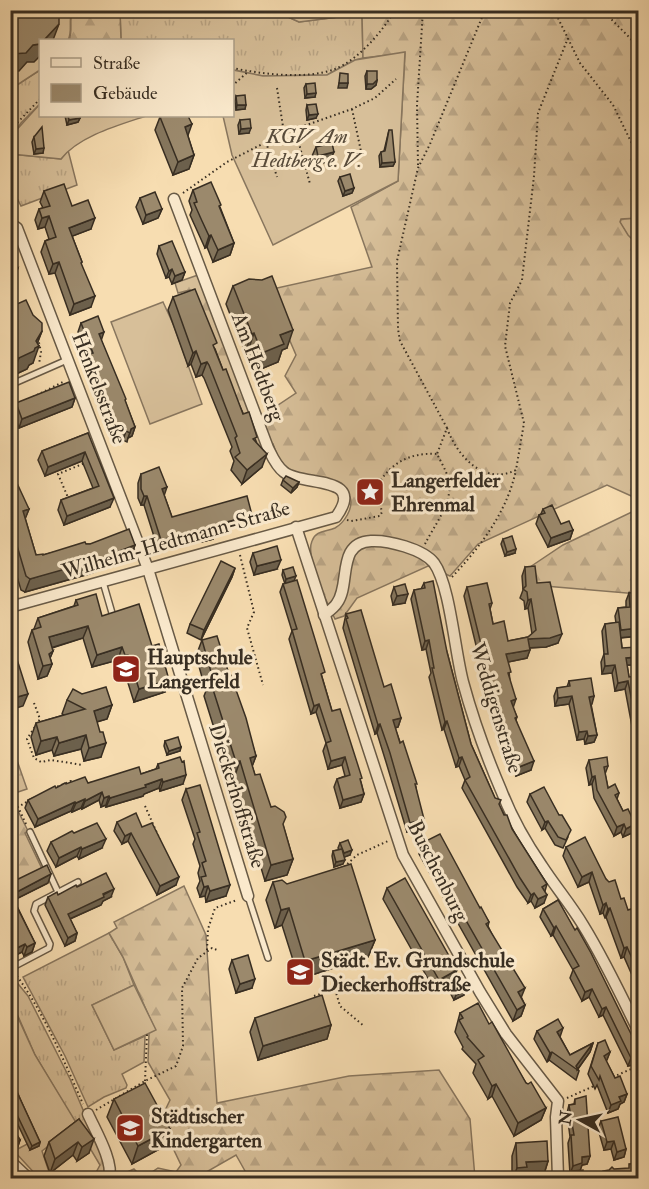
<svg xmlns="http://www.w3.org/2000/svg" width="649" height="1189" viewBox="0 0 649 1189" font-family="'IM FELL Double Pica',serif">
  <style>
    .grass { fill: url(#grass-tufts); stroke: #88765e; stroke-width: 1.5 }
    .forest { fill: url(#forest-firs); stroke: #88765e; stroke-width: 1.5 }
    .garden { fill: #d7bf99; stroke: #88765e; stroke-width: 1.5 }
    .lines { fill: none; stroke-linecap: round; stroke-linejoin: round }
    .lane-casing { stroke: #685a46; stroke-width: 8 }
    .street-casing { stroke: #685a46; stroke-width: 13 }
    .path { stroke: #382e22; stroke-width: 2; stroke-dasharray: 1.5 3; stroke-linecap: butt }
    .lane { stroke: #fae9cc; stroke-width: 5 }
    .street { stroke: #fae9cc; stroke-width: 10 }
    .wall { fill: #85765d; stroke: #382e22; stroke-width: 1.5 }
    .shaded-wall { fill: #6c604c; stroke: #382e22; stroke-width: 1.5 }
    .building { fill: #9b896c; stroke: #382e22; stroke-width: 1.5 }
    .labels { text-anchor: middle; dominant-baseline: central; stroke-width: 6; stroke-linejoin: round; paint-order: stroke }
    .park-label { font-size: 21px; font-style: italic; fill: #584b3a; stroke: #fae9cc }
    .street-label { font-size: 21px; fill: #382e22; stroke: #fae9cc }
    .poi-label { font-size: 21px; font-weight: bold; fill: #382e22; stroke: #fae9cc; text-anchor: start }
  </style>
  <defs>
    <pattern id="grass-tufts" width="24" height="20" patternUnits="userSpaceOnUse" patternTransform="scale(1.5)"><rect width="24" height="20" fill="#d7bf99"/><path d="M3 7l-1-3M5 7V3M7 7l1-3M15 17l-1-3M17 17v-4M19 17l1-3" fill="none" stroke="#b9a484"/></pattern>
    <pattern id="forest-firs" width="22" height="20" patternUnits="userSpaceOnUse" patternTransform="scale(1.5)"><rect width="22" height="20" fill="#d7bf99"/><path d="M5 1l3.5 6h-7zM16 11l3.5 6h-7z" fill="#b9a484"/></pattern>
  </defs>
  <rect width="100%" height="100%" fill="#f7ddb1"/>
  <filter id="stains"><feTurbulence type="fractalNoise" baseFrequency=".00333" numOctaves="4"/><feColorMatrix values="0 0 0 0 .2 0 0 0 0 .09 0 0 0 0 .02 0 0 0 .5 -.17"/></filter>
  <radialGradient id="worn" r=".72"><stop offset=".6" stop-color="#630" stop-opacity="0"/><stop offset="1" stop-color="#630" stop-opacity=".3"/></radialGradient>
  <!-- grass -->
  <g class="grass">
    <path d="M120,11H275L299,22L362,14L363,58L355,60L327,75L263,76L233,70L232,40H121Z"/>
    <path d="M40,70V104L21,123L11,138L10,89Z"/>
    <path d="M68,150L77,185L21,206L18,200L11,205L10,154L61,159Z"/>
    <path d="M638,218V245L628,236L620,223L621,219Z"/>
    <path d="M109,933L123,957L134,985L92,1005L114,1050L145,1036L144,1062L122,1074L127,1085L126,1088L104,1097L88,1107L65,1056L23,977Z"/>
    <path d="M10,974L28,996L70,1079L105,1162L106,1178H93L100,1165L35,1055L11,1000Z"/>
  </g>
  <!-- forest -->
  <g class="forest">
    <path d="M72,11H120L121,40H69C73,31 69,21 72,11Z"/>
    <path d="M275,11H638V218L621,219L620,222L628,235L638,245V499L607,485L478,544L450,576L428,566L357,598L344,616L335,619C327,603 305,557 312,541C316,530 326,532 335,528C344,523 354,508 350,497C337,469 301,485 283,465C278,460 276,451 273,444L253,452L190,290L178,293L175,283L198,275L254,417L263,415L296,393L285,376L296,355L268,290L372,267L351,207L398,181L405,53L363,58L362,14L299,22Z"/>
    <path d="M638,509V594L533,585L530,567L563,545Z"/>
    <path d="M10,724L13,749L27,789L12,794L17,803L15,805L28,831L25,833L44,873L21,885L11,864Z"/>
    <path d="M184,886L206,935L217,1103L349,1076L439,1070L470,1119L475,1178H249L236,1155L196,1178H143L158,1168L176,1172L181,1165L160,1121L170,1100L148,1062L149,1033L155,1030L123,957L109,933L117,928L114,922Z"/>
    <path d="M134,1169L143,1178H114Z"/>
  </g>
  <!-- garden -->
  <g class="garden">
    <path d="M11,11H72C68,21 73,31 68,40H40V70L11,89Z"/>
    <path d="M405,52L398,181L273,245L232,155L223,116H232L233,70L263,76L327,75L355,60Z"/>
    <path d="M40,104V116H146C119,125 79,136 61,159L11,154L12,135Z"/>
    <path d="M163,302L174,326L202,404L150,424L111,322Z"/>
    <path d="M134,985L156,1030L114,1050L92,1005Z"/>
    <path d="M10,1000L35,1055L77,1124L42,1151L51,1178H39L14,1151L35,1140L11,1074Z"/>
  </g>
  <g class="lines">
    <!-- lane casing -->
    <g class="lane-casing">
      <g id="lane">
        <path d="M10,385L67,360"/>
        <path d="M103,582L112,613"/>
        <path d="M30,832L58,892"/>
        <path d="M248,896L268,958"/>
        <path d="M11,968L49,948L50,944L34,911L36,904L78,882"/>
      </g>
    </g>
    <!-- street casing -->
    <g class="street-casing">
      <g id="street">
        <path d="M10,223L17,228L148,569L248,896"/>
        <path d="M296,527L403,855L480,992L506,1034L558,1101L556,1117L558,1178"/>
        <path d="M10,593L14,606"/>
        <path d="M10,607L336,517C367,474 302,487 284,472C276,466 272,456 268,448L174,199"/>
        <path d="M324,615C328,612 334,608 337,603C351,584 336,543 371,541C388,540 423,549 434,563C450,585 455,653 463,682C473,719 486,755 501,790C511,816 526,843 542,866C555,886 571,905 583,925C604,959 621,995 638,1030"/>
        <path d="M10,967L11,968"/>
        <path d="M88,1114C95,1130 114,1162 109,1178"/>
        <path d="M10,1161L28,1178"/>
      </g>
    </g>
    <!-- path -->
    <g class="path">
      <path d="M554,10L580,63L613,105L638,156"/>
      <path d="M602,10L638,46"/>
      <path d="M232,68C263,74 306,80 335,69C358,60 383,31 395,10"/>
      <path d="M232,86L249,71"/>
      <path d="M277,88L284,133"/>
      <path d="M352,109L362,156"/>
      <path d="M295,129L310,184"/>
      <path d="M10,134L18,122L40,99"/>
      <path d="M266,142L277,177"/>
      <path d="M418,165L417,105L423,10"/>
      <path d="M10,192L15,202L13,214"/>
      <path d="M183,193L227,162L284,133L352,109L375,98L396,79"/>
      <path d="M10,283L17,279L15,272"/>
      <path d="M10,310L17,311"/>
      <path d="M38,338L41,352L39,364"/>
      <path d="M33,397L63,382"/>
      <path d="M447,428C457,456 484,486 516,470L524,423L505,346L510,303L522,280L534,176L538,113L568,38"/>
      <path d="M69,500L58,474L85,463"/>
      <path d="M347,520L351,521L380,516L382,512L376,488C389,464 409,452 437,454"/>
      <path d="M425,544C434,526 453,502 449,481C447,472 441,462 437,454L447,428L400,341L398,329L397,261L418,168L430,144L485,10"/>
      <path d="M240,555L254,612L247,628L263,685"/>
      <path d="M452,577C481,546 507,512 516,470"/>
      <path d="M34,703L40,719L27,739L34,758L41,762L51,760L83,765"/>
      <path d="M49,790L71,781L73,784"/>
      <path d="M145,806L161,842"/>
      <path d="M26,824L18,807L28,801"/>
      <path d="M344,867L357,855L388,841"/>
      <path d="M207,950L208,929L215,908L237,900"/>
      <path d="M17,976C45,1015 64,1061 83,1104"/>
      <path d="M314,996L335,989L340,1006L364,1026"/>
      <path d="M613,1077L638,1066"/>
      <path d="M145,1081L147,1034"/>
      <path d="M567,1098L594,1086"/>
      <path d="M96,1110L145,1081L176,1066L183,1046L182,988L198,958L212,948L217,950"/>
    </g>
    <!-- lane -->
    <use href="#lane" class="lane"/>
    <!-- street -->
    <use href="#street" class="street"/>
  </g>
  <!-- wall -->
  <g class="wall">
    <path d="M367,71L377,80L376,85L371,89H366L365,76Z"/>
    <path d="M306,84L315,97L305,98L304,88Z"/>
    <path d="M236,96L245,109L236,110L235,101Z"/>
    <path d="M307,105L316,118L307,120L306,110Z"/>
    <path d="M65,116H79L80,118L78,122L67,125Z"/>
    <path d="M160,117L188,136L194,155L189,169L173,175L155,130Z"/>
    <path d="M240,120L249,133L239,134L238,125Z"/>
    <path d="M389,130L395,162L393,166L380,167L379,156L381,152L384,151Z"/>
    <path d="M34,137L43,153L34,154L32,142Z"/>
    <path d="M316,147L330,161L314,165L312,156Z"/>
    <path d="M340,177L354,188L352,193L343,196L338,181Z"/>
    <path d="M193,190L220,207L234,243L230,255L213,262L207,247L205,248L190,215L192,210L189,201Z"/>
    <path d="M44,191L72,206L91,229L72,236L82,262L81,264L91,307L70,315L55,273L49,274L41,252L45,241L49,239L45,227L38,229L35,220L39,209L43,208L40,202Z"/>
    <path d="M140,198L162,209L158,218L143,224L136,207Z"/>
    <path d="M159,246L185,272L182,280L172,284L169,277L166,278L157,254Z"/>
    <path d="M233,286L287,348L282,350L278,362L256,371L248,351L245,352L226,304Z"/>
    <path d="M173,297L215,349L223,370L256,441L262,467L242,484L231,470L234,461L230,451L232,447L204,378L202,375L196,377L191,364L188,366L168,310Z"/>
    <path d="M10,314L42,331L37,343L33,363L29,365L27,369L12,376L10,375Z"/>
    <path d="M81,323L101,340L125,401L135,427L132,436L128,438L127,442L123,440L117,442L86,363L88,358L78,332Z"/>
    <path d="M75,398L72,407L19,428L13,412L16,403Z"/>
    <path d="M88,433L110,507L64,525L58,510L61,500L93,488L82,461L45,476L38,460L42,451Z"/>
    <path d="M141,474L164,495L172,517L248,524L215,533L213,539L201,542L200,538L158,549L144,505H141L138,498V483Z"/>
    <path d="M283,480L299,482L297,487L291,493L281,485Z"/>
    <path d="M10,483L29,509L25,518L36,555H43L86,544L135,545L130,559L89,574L25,592L21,590L10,553Z"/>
    <path d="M543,509L561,524L573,530L570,539L548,547L536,524L539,515L541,514Z"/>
    <path d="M503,539L515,553L505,556L501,544Z"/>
    <path d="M253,553L277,569L254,575L250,562Z"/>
    <path d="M525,567L537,583L558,643L546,647L530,648L527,658L508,662L513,708L517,717L516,720L531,770L516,776L494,719L464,596L467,587L492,603L490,609L493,624L508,641L528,637L532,634L528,608L525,609L524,601L520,598L523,590L522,576Z"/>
    <path d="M235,568L232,577L201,640L187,633L190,624Z"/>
    <path d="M283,570L294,581L332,711L361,782L364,794L361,802L340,808L334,787L337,779L345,776L342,765L328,769L323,751L326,743L316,712L311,714L289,639L292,631L280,592L283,584H285L282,575Z"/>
    <path d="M424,583L447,652L471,744L495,798L512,829L547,884L545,891L544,903L535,908L531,901L528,903L517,887L462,788L465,780L459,766L456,767L444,729L442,730L429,677L431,673L426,649L422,650L411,599L414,590L421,589Z"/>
    <path d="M394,587L405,603L393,605L391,596Z"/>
    <path d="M629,593L639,636L621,638L622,648L634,665H627L629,677L639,676V753H637L625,689L615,691L612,673L602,674L601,662L604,654L602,631L605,624L616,623L615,616L618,608L626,607V601Z"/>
    <path d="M76,600L102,616L165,692L134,702L123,667L120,668L118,660L92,667L83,638L52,648L53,651L50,658L52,664L47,676L38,679L28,642L32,630L34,629L38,618L74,606Z"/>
    <path d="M346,614L384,687L401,718L398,727L395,728L416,787L421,828L407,832L386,762L377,733L375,734L343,628Z"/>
    <path d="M202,640L229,674L256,756L252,766L255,775L271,807L283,825L293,859L287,875L265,881L234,778L230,779L204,696L206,691L196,656Z"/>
    <path d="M569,681L594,696L591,704L597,735L594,742L585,744L584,739L577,740L569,704L555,706L554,696L557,688L567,687Z"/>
    <path d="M82,694L112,705L107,719L97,722L101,757L84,761L81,749L54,756L52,750L36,755L31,737L36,723L64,715L62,714L67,700Z"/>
    <path d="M165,741L181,747L180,751L167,755L164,746Z"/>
    <path d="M589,760L608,766L605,774L608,788L619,793L617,799L623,811L635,824L632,833L623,837L621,832L614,836L594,798L592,784L589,785L586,768Z"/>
    <path d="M158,764L183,784L160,791L159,788L144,794L143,796L106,807V805L101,807L99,800L82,809L81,808L72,812L71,811L35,827L25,808L28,800L56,788L66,784L88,783L141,774L156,769Z"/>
    <path d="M186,789L226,896L206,902L205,896L200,897L197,888L200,881L198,873L200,866L193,844L195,839L182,800Z"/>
    <path d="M530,794L559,815L568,837L563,848L555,845L545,828L542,830L527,802Z"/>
    <path d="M117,822L142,827L176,885L157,895L128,841L122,844L114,831Z"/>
    <path d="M74,833L102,848L79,859L77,856L56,867L47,851L51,842Z"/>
    <path d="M340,843L350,855L344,857L343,864L334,867L332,856L333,851L339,850L338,848Z"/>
    <path d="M422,843L480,908L489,922L488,926L525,1005L521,1016L513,1021L419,854Z"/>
    <path d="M566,847L606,879L621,899L639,930V991L624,957L621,958L606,917L605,918L603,913L600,914L589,882L578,887L563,856Z"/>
    <path d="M273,882L375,940L368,957L299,979L282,925L275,928L266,900Z"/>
    <path d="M10,883H48L14,900L35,943L32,952L24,956L22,952L14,956L10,950Z"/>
    <path d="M77,887L111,897L103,901L101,905L70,919L77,933L75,941L65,946L45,905L48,897L58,895Z"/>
    <path d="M387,888L453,979L465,990L464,995L454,1000L447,987L448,983L435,991L383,899Z"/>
    <path d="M558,900L639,1050L638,1064L628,1066L603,1015L599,1017L589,997L582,1001L570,978L573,970L553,935L551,936L540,917L543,909Z"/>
    <path d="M232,960L252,988L236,993L229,969Z"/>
    <path d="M460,1013L489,1024L526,1083L546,1108L541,1120L514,1136L492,1096L488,1099L473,1073L476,1064L462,1049L463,1047L455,1032Z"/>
    <path d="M255,1018L331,1025L327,1039L258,1060L250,1032Z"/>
    <path d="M537,1031L560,1037L570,1055L593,1043L590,1052L578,1069L579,1071L576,1080L549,1060L547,1062L534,1039Z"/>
    <path d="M598,1043L610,1052L606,1061L615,1078L627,1094L624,1102L620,1104L618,1109L608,1113L597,1085L595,1089L588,1074Z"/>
    <path d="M10,1077L40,1142L39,1146L30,1150L10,1108Z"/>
    <path d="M114,1099L163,1147L132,1164L107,1117Z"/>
    <path d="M575,1099L590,1156L587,1164L582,1165L580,1170L583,1179H570L572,1174H570L568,1143L570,1137L567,1113L569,1105L574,1104Z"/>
    <path d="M639,1111V1138L635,1119Z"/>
    <path d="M79,1119L89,1153L77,1161L73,1155L50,1173L44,1156L49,1142Z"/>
    <path d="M601,1121L626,1149L624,1157L614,1160L611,1149L604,1150L598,1129Z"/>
    <path d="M10,1123L20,1140L17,1149L14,1151L10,1147Z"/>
    <path d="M516,1143L548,1161L544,1174L524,1175L523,1179H512V1156Z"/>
  </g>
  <!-- shaded-wall -->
  <g class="shaded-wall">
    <path d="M59,24L53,40H44Z"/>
    <path d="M40,44V56L34,62H27L19,71H10L11,54L33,45Z"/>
    <path d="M377,80L376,85L371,89H366L367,84Z"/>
    <path d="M339,83H348L347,88H338Z"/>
    <path d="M316,93L315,97L305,98L307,94Z"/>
    <path d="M237,105H246L245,109L236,110Z"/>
    <path d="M318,114L316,118L307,120L309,115Z"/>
    <path d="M80,118L78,122L67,125L69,120Z"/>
    <path d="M192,124L187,138L185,127Z"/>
    <path d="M251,128L249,133L239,134L241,129Z"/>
    <path d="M44,148L43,153L34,154L36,149Z"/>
    <path d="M334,152L330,161L314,165L318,156Z"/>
    <path d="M194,155L189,169L173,175L178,162Z"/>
    <path d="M395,162L393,166L380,167L382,163Z"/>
    <path d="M354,188L352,193L343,196L345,191Z"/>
    <path d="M162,209L158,218L143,224L146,215Z"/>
    <path d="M49,216L45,227L38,229L42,218Z"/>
    <path d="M95,218L91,229L65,239L69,228Z"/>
    <path d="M211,235L207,247L205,248L209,236Z"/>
    <path d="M234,243L230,255L213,262L218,250Z"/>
    <path d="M59,262L55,273L49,274L53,264Z"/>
    <path d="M18,268L15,278L10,280V273Z"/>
    <path d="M172,269L169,277L166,278L169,271Z"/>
    <path d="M185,272L182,280L172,284L175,276Z"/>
    <path d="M95,296L91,307L70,315L74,304Z"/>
    <path d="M293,330L287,348L282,350L278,362L256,371L262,353L280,335Z"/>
    <path d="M42,331L36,347L39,346L33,363L29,365L27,369L12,376L19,358L36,341Z"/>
    <path d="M104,332L101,341L99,334Z"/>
    <path d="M254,333L248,351L245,352L252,334Z"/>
    <path d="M196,351L191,364L188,366L193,353Z"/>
    <path d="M16,358L10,372V360Z"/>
    <path d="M207,362L202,375L196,377L201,364Z"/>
    <path d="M75,398L72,407L19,428L22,419Z"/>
    <path d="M135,427L132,436L128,438L131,429Z"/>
    <path d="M126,431L123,440L117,442L120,433Z"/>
    <path d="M85,452L82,461L45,476L48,467Z"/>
    <path d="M267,454L262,467L242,484L247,470Z"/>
    <path d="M299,482L297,487L291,493L293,488Z"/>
    <path d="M167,487L164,496L162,489Z"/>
    <path d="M144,496H147L144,505H141Z"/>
    <path d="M114,498L110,507L64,525L67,516Z"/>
    <path d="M29,509L24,522L23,511Z"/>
    <path d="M252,515L248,524L215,533L213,539L201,542L205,533L213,526Z"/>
    <path d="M203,529L200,538L158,549L161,540Z"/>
    <path d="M573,530L570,539L548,547L551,538Z"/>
    <path d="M135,545L130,559L89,574L25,592L30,579Z"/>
    <path d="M516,549L515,553L505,556L507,552Z"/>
    <path d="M281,560L277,569L254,575L257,566Z"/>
    <path d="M235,568L232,577L201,640L204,630Z"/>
    <path d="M296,576L294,581L285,584L286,579Z"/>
    <path d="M408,594L405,603L393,605L397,596Z"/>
    <path d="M531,599L528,608L525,609L528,600Z"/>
    <path d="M88,626L83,638L44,650L49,637Z"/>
    <path d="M639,628V636L617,638L621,630Z"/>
    <path d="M562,634L558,643L546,647L525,648L528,639Z"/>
    <path d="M429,640L426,649L422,650L425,641Z"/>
    <path d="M122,647L118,660L92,667L97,655Z"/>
    <path d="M530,650L527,658L503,663L506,654Z"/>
    <path d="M53,651L48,663L52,664L47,676L38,679L43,666L49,654Z"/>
    <path d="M125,655H128L123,667L120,668Z"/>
    <path d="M637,657L634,665H623L626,658Z"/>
    <path d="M615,665L612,673L602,674L605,666Z"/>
    <path d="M169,680L165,692L134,702L139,689Z"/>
    <path d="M628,681L625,689L615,691L618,683Z"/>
    <path d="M28,694L23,706L10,710V699Z"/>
    <path d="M572,696L569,704L555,706L558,698Z"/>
    <path d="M594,696L592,704L586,705L589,697Z"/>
    <path d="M516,699L513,708L511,701Z"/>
    <path d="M319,704L316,712L311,714L314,706Z"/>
    <path d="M112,705L107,719L89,724L94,711Z"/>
    <path d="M401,718L398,727L390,729L393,720Z"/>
    <path d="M447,721L444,729L442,730L445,722Z"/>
    <path d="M380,724L377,733L375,734L378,725Z"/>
    <path d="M587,731L584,739L577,740L579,732Z"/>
    <path d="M86,735L81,749L54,756L59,743Z"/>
    <path d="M597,735L594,742L585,744L588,736Z"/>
    <path d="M57,737L52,750L36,755L41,741Z"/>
    <path d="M106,743L101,757L84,761L89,748Z"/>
    <path d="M181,747L180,751L167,755L169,751Z"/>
    <path d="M256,756L250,772V758Z"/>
    <path d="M345,757L342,765L328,769L331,761Z"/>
    <path d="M462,757L459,766L456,767L459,758Z"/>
    <path d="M240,761L234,778L230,779L236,762Z"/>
    <path d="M534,761L531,770L516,776L519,767Z"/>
    <path d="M186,775L183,784L160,791L163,782Z"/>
    <path d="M595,776L592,784L589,785L592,777Z"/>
    <path d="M162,779L159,788L144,794L143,796L106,807L110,798Z"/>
    <path d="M102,792L99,800L82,809L85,801Z"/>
    <path d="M364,794L361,802L340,808L343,800Z"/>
    <path d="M109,796L106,805L101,807L104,798Z"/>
    <path d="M85,799L81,808L72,812L76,803Z"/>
    <path d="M75,802L71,811L35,827L38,819Z"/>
    <path d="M424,819L421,828L407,832L410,823Z"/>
    <path d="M548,821L545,828L542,830L545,822Z"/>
    <path d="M624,824L621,832L614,836L617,827Z"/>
    <path d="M635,824L632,833L623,837L626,829Z"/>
    <path d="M131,833L128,841L122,844L125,836Z"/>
    <path d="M106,839L102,848L79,859L82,849Z"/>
    <path d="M81,847L77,856L56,867L59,858Z"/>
    <path d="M352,850L350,855L342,858L344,853Z"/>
    <path d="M293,859L287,875L265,881L271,865Z"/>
    <path d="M345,860L343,864L334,867L336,862Z"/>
    <path d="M592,872L589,882L578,887L582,877Z"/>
    <path d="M51,874L48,883L10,902L11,895Z"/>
    <path d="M179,877L176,885L157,895L160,886Z"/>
    <path d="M230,885L226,896L206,902L210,891Z"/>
    <path d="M208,886L205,896L200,897L204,887Z"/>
    <path d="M114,889L111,897L103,901L101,905L65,921L68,914Z"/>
    <path d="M534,893L531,901L528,903L531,895Z"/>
    <path d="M547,895L544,903L535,908L538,899Z"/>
    <path d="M606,903L603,913L600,914L603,905Z"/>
    <path d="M289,908L282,925L275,928L281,910Z"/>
    <path d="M610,908L606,917L605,918L608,909Z"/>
    <path d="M556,926L553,935L551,936L554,928Z"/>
    <path d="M77,933L75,941L65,946L68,938Z"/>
    <path d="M375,940L368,957L299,979L305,961Z"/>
    <path d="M35,943L32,952L24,956L27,947Z"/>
    <path d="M25,944L22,952L14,956L17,948Z"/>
    <path d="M627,947L624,957L621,958L624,948Z"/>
    <path d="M457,970L453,981L435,991L439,980Z"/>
    <path d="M255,979L252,988L236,993L240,984Z"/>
    <path d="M525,988L521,998L518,992Z"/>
    <path d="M592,989L589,997L582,1001L585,992Z"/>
    <path d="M465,990L464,995L454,1000L456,995Z"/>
    <path d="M525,1005L521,1016L513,1021L517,1010Z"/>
    <path d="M606,1007L603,1015L599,1017L602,1009Z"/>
    <path d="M331,1025L327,1039L258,1060L263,1046Z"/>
    <path d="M563,1028L560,1037L557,1032Z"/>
    <path d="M593,1043L590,1052L577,1070L576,1066Z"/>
    <path d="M552,1052L549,1060L547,1062L550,1053Z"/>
    <path d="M610,1052L607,1060L601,1064L604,1056Z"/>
    <path d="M639,1056L638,1064L628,1066L631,1058Z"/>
    <path d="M496,1084L492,1096L488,1099L492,1086Z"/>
    <path d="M627,1094L624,1102L620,1104L618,1109L608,1113L611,1105L619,1097Z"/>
    <path d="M546,1108L541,1120L514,1136L518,1123Z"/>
    <path d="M170,1129L163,1147L132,1164L138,1146Z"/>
    <path d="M94,1139L89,1153L77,1161L82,1147Z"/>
    <path d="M20,1140L17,1149L14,1151L17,1142Z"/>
    <path d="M614,1141L611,1149L604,1150L607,1142Z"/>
    <path d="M40,1142L39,1146L30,1150L32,1146Z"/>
    <path d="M78,1142L73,1155L50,1173L55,1159Z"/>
    <path d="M626,1149L624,1157L614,1160L617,1152Z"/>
    <path d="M590,1156L587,1164L582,1165L580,1171H573L572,1174H570L573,1166L582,1157Z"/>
    <path d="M548,1161L544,1174L524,1175L523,1179H513L517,1168L526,1162Z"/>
  </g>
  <!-- building -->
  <g class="building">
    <path d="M10,10H59V24L44,40H40V44L33,45L26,53L11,54Z"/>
    <path d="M367,71H377V80L373,84H367Z"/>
    <path d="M340,73L348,74V83H339Z"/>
    <path d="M315,83L316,93L307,94L306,84Z"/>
    <path d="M245,95L246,105H237L236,96Z"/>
    <path d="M316,104L318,114L309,115L307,105Z"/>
    <path d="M68,116H79L80,118L69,120Z"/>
    <path d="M163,116H188L192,124L185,127L194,155L178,162L160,117Z"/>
    <path d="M250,119L251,128L241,129L240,120Z"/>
    <path d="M42,127L44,148L36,149L34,137Z"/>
    <path d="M389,130H392L395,162L382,163L381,152L385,151Z"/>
    <path d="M332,143L334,152L318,156L316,147Z"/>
    <path d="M350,174L354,188L345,191L340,177Z"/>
    <path d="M211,182L221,205L219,206L234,243L218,250L211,235L209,236L202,221L194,203L197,202L193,190Z"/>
    <path d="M64,184L72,206L88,200L95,218L69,228L82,262L81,263L95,296L74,304L59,262L53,264L45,241L56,237L49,216L42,218L39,209L50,206L44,191Z"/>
    <path d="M155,192L162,209L146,215L140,198Z"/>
    <path d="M172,241L185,272L175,276L172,269L169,271L159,246Z"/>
    <path d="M10,252L18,268L10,273Z"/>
    <path d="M272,276L293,330L280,335L284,344L262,353L254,333L252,334L233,286L249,279L262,280Z"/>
    <path d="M195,289L217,343L213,345L223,370L226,369L243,414L249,412L257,437L253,439L267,454L247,470L235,457L240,453L235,438L237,436L209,365L207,362L201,364L196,351L193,353L173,297Z"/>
    <path d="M26,300L33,315L42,323V331L36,341L39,346L35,348L34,351L19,358H16L10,360V314L13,313L17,304Z"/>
    <path d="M98,316L104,332L99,334L126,399L125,400L135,427L131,429L130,433L126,431L120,433L92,361L89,354L93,353L81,323Z"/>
    <path d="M69,382L75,398L22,419L16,403Z"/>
    <path d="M88,433L114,498L67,516L61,500L99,486L85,452L48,467L42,451Z"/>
    <path d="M159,467L167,487L162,489L172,517L247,496L252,515L213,526L216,530L205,533L203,529L161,540L147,496H144L141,489V474Z"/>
    <path d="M286,476L299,482L293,488L283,480Z"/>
    <path d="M16,481L29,509L23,511L36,555L43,554V555L85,542L86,544H90L129,529L135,545L94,561L30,579L26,576L10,522V483Z"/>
    <path d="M552,505L561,524L569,521L573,530L551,538L539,515L545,513L543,509Z"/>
    <path d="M512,536L516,549L507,552L503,539Z"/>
    <path d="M277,546L281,560L257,566L253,553Z"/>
    <path d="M221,561L235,568L204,630L190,624Z"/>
    <path d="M535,566L537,583L550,582L562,634L550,638L528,639L530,650L506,654L511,672L508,673L516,699L511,701L517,717L515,718L534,761L519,767L497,710L467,587L487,583L492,603L489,604L493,624L504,621L508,641L528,637L536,630L531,599L528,600L527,592L523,589L526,586L525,567Z"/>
    <path d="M293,567L296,576L286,579L283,570Z"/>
    <path d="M297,580L325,672L321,674L332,711L340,709L362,778L360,779L364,794L343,800L337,779L350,775L345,757L331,761L326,743L331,741L319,704L314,706L292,630L297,629L283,584Z"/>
    <path d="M433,581L447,652L471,744L495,798L501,800L499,804L504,815H507L512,829L547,884L542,887L547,895L538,899L534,893L531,895L520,878L465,780L470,777L462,757L459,758L447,721L445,722L432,668H434L429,640L425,641L414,590L425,588L424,583Z"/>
    <path d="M405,584L408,594L397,596L394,587Z"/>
    <path d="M639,592V628L621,630L618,608L630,607L629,593Z"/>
    <path d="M96,594L102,616L139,604L152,646L159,644L169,680L139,689L128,655H125L122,647L97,655L88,626L49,637L53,651L49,654L52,664L43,666L32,630L41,627L38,618L78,605L76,600Z"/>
    <path d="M361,610L384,687L391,684L401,718L393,720L400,743L403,741L417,784H415L424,819L410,823L390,753L380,724L378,725L346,619L348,618L346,614Z"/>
    <path d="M619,622L622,648L637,647V657L626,658L629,677L639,676V738L628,681L618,683L615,665L605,666L604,654H608L605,624Z"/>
    <path d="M217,636L229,674L230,673L246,718L256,756L250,758L255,775L260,774L271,807L275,806L284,812L286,817L283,824L293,859L271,865L240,761L236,762L210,680L213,679L202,640Z"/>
    <path d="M15,653L28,694L10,699V654Z"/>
    <path d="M591,678L594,696L589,697L597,735L588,736L587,731L579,732L572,696L558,698L557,688L570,686L569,681Z"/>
    <path d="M106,687L112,705L94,711L100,732H103L106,743L89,748L86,735L59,743L57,737L41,741L36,723L85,709L67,700L73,689L82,694Z"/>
    <path d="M178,737L181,747L169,751L165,741Z"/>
    <path d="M180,757L182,762L184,761L186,775L163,782L162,779L145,785L146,787L110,798L109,796L104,798L102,792L85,801V799L76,803L75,802L38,819L28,800L55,786L56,788L65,783L66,784L85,777L88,783L139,767L141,774L159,768L158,764Z"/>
    <path d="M607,757L608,766L604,767L608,788L615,784L619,793L615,795L623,811L628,809L635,824L626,829L624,824L617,827L597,790L595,776L592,777L589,760Z"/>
    <path d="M200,785L230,885L210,891L208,886L204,887L201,877L206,876L202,863L206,861L197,833L200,832L186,789Z"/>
    <path d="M544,787L559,815H562L571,830L566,840L558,837L548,821L545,822L530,794Z"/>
    <path d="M136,813L142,827L152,823L179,877L160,886L131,833L125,836L117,822Z"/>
    <path d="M97,823L106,839L82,849L81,847L59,858L51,842L72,831L74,833Z"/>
    <path d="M440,834L480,908L481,907L489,922L486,924L525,988L518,992L525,1005L517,1010L422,843Z"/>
    <path d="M585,837L606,879L609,882L615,880L621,899L624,898L628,910L631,909L639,930V974L627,947L624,948L610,908L608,909L606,903L603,905L592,872L582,877L566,847Z"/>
    <path d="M348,840L352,850L344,853L340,843Z"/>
    <path d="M342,849L345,860L336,862L333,851Z"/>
    <path d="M351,864L375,940L305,961L289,908L281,910L273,882L282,880L287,884Z"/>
    <path d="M47,865L51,874L11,895L35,943L27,947L25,944L17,948L10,934V883Z"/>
    <path d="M106,873L114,889L103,894L104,897L68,914L77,933L68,938L48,897L57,892L58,895L76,885L77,887Z"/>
    <path d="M405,878L457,970L439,980L387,888Z"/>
    <path d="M558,900L575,930L577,928L591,953L639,1050V1056L631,1058L606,1007L602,1009L592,989L585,992L573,969L579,966L556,926L554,928L543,909Z"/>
    <path d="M248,955L255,979L240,984L232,960Z"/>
    <path d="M458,977L465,990L456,995L449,982Z"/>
    <path d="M322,995L331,1025L263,1046L255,1018Z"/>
    <path d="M478,1003L489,1024L492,1022L526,1083L528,1084L531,1082L546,1108L518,1123L496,1084L492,1086L478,1060L484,1056L467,1037L468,1036L459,1020L463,1018L460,1013Z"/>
    <path d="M558,1019L563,1028L557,1032L570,1055L593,1043L576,1066L579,1071L552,1052L550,1053L537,1031Z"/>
    <path d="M605,1040L610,1052L604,1056L615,1078L620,1076L627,1094L619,1097L621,1101L611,1105L600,1076L599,1080L591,1066L598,1043Z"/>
    <path d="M10,1077L40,1142L32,1146L10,1100Z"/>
    <path d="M145,1083L170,1129L138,1146L114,1099Z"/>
    <path d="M586,1096L590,1156L582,1157V1163L573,1166L571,1135H574L569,1105L575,1104V1099Z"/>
    <path d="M618,1117L626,1149L617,1152L614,1141L607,1142L601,1121Z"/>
    <path d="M79,1119L94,1139L82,1147L78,1142L55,1159L49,1142Z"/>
    <path d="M10,1123L20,1140L17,1142L10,1135Z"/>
    <path d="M547,1141L548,1161L526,1162L527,1167L517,1168L516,1143Z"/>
    <path d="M639,1163V1179H587L604,1177L603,1171L609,1170L612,1167L614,1169L629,1168V1164Z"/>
    <path d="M583,1170V1179H573V1171Z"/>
  </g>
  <!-- icons -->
  <defs>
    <g id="sight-square" transform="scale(1.5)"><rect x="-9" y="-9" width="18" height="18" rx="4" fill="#8f2418" stroke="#fae9cc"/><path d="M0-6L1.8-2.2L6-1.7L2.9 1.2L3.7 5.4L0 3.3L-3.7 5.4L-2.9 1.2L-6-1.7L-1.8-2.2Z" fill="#fff"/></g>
    <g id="school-square" transform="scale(1.5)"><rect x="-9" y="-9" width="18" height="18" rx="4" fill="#8f2418" stroke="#fae9cc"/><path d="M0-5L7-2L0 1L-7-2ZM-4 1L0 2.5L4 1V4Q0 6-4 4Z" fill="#fff"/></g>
  </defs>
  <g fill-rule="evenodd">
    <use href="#sight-square" x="370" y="492"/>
    <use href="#school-square" x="126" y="669"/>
    <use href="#school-square" x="300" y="972"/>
    <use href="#school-square" x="130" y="1128"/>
  </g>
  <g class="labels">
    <!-- park labels -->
    <g class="park-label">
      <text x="307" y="136">KGV Am<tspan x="307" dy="24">Hedtberg e. V.</tspan></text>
    </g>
    <!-- street labels -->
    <g class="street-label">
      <text transform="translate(258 367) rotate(69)">Am Hedtberg</text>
      <text transform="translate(99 388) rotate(69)">Henkelsstraße</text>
      <text transform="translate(176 540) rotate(-16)">Wilhelm-Hedtmann-Straße</text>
      <text transform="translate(496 708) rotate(73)">Weddigenstraße</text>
      <text transform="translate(237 796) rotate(73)">Dieckerhoffstraße</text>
      <text transform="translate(438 871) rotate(63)">Buschenburg</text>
    </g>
    <!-- poi labels -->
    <g class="poi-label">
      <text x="391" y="480">Langerfelder<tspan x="391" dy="24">Ehrenmal</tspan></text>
      <text x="147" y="657">Hauptschule<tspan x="147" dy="24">Langerfeld</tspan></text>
      <text x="321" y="960">Städt. Ev. Grundschule<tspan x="321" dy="24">Dieckerhoffstraße</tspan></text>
      <text x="151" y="1116">Städtischer<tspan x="151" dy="24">Kindergarten</tspan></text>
    </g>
  </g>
  <!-- margin -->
  <rect width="649" height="1189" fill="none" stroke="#f7ddb1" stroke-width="36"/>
  <rect x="12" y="12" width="625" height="1165" fill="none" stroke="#382e22" stroke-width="3"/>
  <rect x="18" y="18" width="613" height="1153" fill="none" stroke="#382e22" stroke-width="1.5"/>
  <!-- legend -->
  <rect x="39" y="39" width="195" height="78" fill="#fae9cc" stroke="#ac9e88" stroke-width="1.5"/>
  <rect x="51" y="58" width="30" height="9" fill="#fae9cc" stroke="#ac9e88" stroke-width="1.5"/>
  <text x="93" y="69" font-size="18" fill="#382e22">Straße</text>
  <rect x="51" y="84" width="30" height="18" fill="#9b896c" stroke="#ac9e88" stroke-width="1.5"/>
  <text x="93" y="99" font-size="18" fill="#382e22">Gebäude</text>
  <!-- north arrow -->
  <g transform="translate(580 1120) rotate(278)" stroke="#fae9cc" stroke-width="4.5" paint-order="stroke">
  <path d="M0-4.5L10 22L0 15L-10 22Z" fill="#382e22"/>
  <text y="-9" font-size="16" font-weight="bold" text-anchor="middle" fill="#382e22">N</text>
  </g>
  <rect width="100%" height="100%" filter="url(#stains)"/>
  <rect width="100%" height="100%" fill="url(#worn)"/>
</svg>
